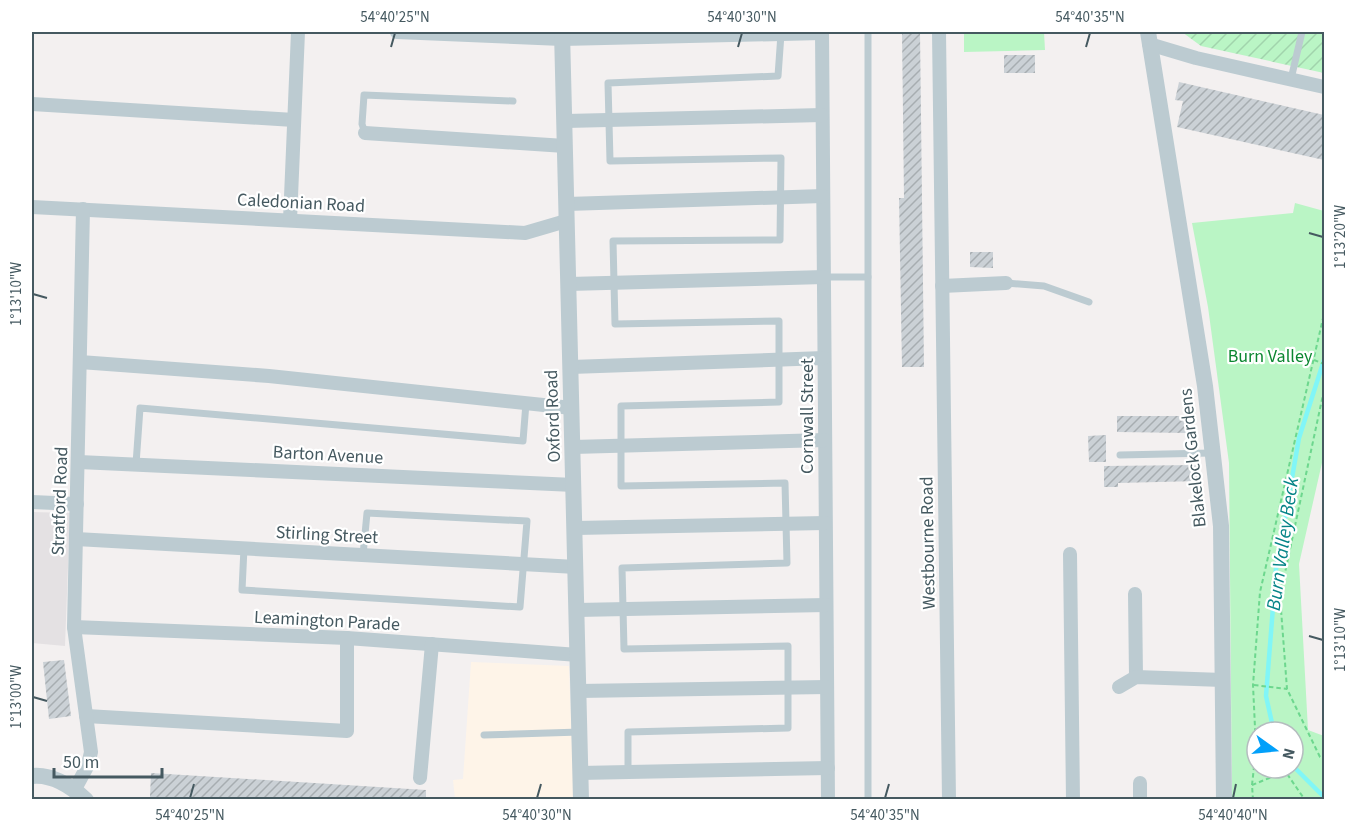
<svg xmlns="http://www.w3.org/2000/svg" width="1356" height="831" viewBox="0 0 1356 831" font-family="'Source Sans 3',sans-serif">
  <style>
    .commercial { fill: #fef4e8 }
    .education { fill: #e4e1e3 }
    .park { fill: #baf5c5; fill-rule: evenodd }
    .garden { fill: url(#garden-furrows) }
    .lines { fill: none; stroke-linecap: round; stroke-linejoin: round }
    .stream { stroke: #81f6f7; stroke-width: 4.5 }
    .building { fill: url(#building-hatch) }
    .path { stroke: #6dd78e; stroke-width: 2; stroke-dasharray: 4.5 3; stroke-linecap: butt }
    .service { stroke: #bccbd1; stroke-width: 7 }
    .minor { stroke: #bccbd1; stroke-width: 14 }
    .tertiary { stroke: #bccbd1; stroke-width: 16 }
    .ticks { fill: none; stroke: #455960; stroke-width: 2 }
    .labels { text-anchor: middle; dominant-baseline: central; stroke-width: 4.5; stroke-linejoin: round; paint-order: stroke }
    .street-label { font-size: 18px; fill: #455960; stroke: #fff }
    .park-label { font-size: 18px; fill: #0b8630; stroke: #fff }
    .water-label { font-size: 20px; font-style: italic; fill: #058487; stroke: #fff }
    .neatline { fill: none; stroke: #455960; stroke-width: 2 }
    .ticks-label { font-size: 15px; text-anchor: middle; fill: #455960 }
  </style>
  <defs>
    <pattern id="garden-furrows" width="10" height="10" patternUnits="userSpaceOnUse" patternTransform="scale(1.5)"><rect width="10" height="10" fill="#baf5c5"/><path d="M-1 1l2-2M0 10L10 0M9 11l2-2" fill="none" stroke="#a1d4ac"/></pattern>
    <pattern id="building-hatch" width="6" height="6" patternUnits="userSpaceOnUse" patternTransform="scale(1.5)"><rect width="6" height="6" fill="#cbd1d6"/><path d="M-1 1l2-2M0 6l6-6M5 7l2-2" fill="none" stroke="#a7adb1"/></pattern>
  </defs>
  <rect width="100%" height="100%" fill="#f3f0f0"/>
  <!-- commercial -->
  <path class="commercial" d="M471,662L569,666L574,799H455L453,780L463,779Z"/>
  <!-- education -->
  <path class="education" d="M32,512L70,513L65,646L32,643Z"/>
  <!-- park -->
  <g class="park">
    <path d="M964,32H1044L1045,50L964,52Z"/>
    <path d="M1295,203L1324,211V454L1299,564L1308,730L1324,736V799H1232L1229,463L1208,307L1192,223L1293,213ZM1257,732H1293V768H1257Z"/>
  </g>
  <!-- garden -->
  <path class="garden" d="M1182,32H1324V73L1201,46Z"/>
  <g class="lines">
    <!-- stream -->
    <g class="stream">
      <path d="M1274,732L1266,696L1276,569L1299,438L1324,360"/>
      <path d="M1293,766L1324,797"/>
    </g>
  </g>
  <!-- building -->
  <g class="building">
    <path d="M902,32H920L924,367H902L899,198H904Z"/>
    <rect x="1004" y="55" width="31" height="18"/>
    <path d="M1179,82L1324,115V160L1177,127L1183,101L1175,100Z"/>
    <path d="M970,252H993V268L970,267Z"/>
    <path d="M1117,416H1187V433L1117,432Z"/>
    <path d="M1106,435V462H1089L1088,436Z"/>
    <path d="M1200,465V481L1118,483V487H1104V466Z"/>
    <path d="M64,660L71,716L49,719L43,662Z"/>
    <path d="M151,773L426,790V800H195L150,797Z"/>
  </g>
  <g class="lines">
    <!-- path -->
    <g class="path">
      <path d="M1314,360L1324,364"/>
      <path d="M1324,390L1280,596L1287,689L1320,757L1324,758"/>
      <path d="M1254,685L1287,689"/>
      <path d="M1283,768L1305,800"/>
      <path d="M1252,785L1287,771"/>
      <path d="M1253,800L1252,785L1256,749L1253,685L1260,592L1324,314"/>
    </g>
    <!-- service -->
    <g class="service">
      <path d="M1291,79L1302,32"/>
      <path d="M365,133L362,124L364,95L513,101"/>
      <path d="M824,277H868"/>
      <path d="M1006,283L1044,286L1089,302"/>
      <path d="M1120,455L1211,453"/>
      <path d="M136,464L140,408L523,441L526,403"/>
      <path d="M244,548L242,590L520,607L527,521L367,513L363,555"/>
      <path d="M484,735L580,732"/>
      <path d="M628,772V732L788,728V646L624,649L622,568L787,563L785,483L621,486V406L779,402V321L615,324L613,241L780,240L781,158L610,161L608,83L778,76L781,34"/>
      <path d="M868,800V32"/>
    </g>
    <!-- minor -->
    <g class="minor">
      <path d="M397,32L562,39L822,33"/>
      <path d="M822,32L828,800"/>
      <path d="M939,32L949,800"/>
      <path d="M1149,44L1196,58L1324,87"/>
      <path d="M32,104L294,120"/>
      <path d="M566,121L822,115"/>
      <path d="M365,133L565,146"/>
      <path d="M567,204L823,196"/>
      <path d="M32,207L525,233L566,221"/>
      <path d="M290,220L298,32"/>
      <path d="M569,284L824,277"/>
      <path d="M942,286L1006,283"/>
      <path d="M80,362L269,376L572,408"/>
      <path d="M571,367L824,358"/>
      <path d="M573,447L825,440"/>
      <path d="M79,462L574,485"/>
      <path d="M32,502L77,504"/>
      <path d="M576,528L825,523"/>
      <path d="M76,539L576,567"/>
      <path d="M1070,554L1073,800"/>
      <path d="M1135,594L1136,677"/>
      <path d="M577,610L826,605"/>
      <path d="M74,627L347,638L578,655"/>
      <path d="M1119,687L1136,677L1223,680"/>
      <path d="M579,691L827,687"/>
      <path d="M86,716L347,731V638"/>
      <path d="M580,773L828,768"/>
      <path d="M420,778L432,644"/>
      <path d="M75,789L88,765L91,752L74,627L83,209"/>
      <path d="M1140,800V783"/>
    </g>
    <!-- tertiary -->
    <g class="tertiary">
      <path d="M562,32L581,800"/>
      <path d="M1148,32L1205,386L1221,526L1224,800"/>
      <path d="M32,776C52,774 71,786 86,800"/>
    </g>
  </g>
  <!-- ticks -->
  <path class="ticks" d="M391,47L395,33M738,47L742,33M1086,47L1090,33M1309,233L1323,237M33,294L47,298M1309,636L1323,640M33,697L47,701M190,798L194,784M537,798L541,784M885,798L889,784M1233,798L1236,784"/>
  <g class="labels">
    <!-- street labels -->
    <g class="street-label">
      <text transform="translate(301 203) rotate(3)">Caledonian Road</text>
      <text transform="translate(553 416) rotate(-92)">Oxford Road</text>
      <text transform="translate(807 416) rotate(-90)">Cornwall Street</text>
      <text transform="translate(328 455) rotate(3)">Barton Avenue</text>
      <text transform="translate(1193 458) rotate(-96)">Blakelock Gardens</text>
      <text transform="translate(60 501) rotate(-88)">Stratford Road</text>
      <text transform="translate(327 535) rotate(3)">Stirling Street</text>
      <text transform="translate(928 543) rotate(-91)">Westbourne Road</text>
      <text transform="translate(327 621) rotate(3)">Leamington Parade</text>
    </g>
    <!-- park labels -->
    <g class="park-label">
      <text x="1270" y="356">Burn Valley</text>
    </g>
    <!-- water labels -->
    <g class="water-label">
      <text transform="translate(1283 544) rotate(-82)">Burn Valley Beck</text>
    </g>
  </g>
  <!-- border -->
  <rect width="1356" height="831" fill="none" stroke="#ffffff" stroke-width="66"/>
  <!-- north arrow -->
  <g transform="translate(1275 750) rotate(105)"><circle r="28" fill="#ffffff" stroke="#b5bdbf" stroke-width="1.5"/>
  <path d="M0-4.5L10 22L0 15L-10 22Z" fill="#02a0fa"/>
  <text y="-9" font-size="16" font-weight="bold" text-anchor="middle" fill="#455960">N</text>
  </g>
  <!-- scale -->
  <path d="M54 768v9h108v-9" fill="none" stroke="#455960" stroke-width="3"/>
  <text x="63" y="768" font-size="18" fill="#455960" stroke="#ffffff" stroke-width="4.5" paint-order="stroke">50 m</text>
  <rect x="33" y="33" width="1290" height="765" class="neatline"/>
  <g class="ticks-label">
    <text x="395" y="22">54°40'25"N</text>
    <text x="742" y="22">54°40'30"N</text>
    <text x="1090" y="22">54°40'35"N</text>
    <text transform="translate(1340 237) rotate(-90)" y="5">1°13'20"W</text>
    <text transform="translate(16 294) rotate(-90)" y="5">1°13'10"W</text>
    <text transform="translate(1340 640) rotate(-90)" y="5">1°13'10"W</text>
    <text transform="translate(16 697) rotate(-90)" y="5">1°13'00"W</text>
    <text x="190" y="820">54°40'25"N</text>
    <text x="537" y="820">54°40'30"N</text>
    <text x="885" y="820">54°40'35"N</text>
    <text x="1233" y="820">54°40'40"N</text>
  </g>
</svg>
